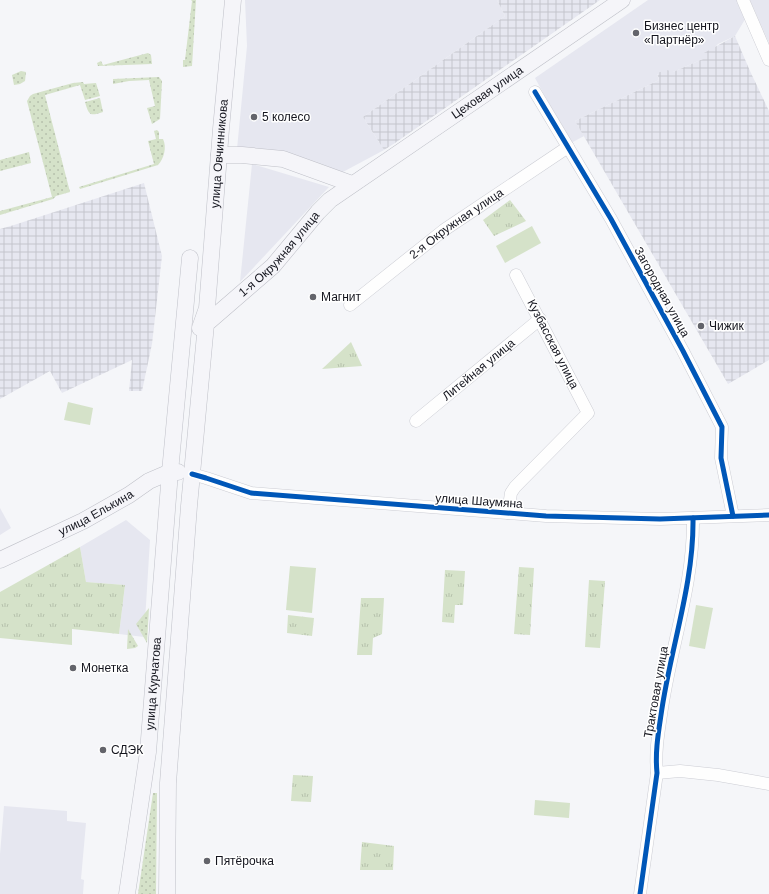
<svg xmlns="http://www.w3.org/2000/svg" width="769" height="894" viewBox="0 0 769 894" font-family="Helvetica,sans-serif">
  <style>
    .built { fill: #e6e7f0 }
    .industrial { fill: url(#industrial-grid) }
    .grass { fill: url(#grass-dots) }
    .park { fill: url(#park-tufts) }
    .pitch { fill: #d5e2c9 }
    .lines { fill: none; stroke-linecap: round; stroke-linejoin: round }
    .minor-casing { stroke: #cccdd4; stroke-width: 13 }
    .major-casing { stroke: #bfc0c8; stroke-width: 17 }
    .minor { stroke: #fefefe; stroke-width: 12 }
    .major { stroke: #f5f5f9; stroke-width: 16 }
    .cycleway-casing { stroke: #fff; stroke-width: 8 }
    .cycleway { stroke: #0057b8; stroke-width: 5 }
    .poi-dot { fill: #63646b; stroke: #fff; stroke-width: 1.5 }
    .labels { text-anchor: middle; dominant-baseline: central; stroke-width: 3; stroke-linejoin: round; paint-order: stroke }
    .poi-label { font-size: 12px; fill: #14151e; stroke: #fff; text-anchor: start }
    .street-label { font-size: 12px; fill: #14151e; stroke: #fff }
  </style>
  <defs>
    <pattern id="industrial-grid" width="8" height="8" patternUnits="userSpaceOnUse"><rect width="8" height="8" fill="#e6e7f0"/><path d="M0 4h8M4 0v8" fill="none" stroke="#c4c5cd"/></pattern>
    <pattern id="grass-dots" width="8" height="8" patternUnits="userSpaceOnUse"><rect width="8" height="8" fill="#d5e2c9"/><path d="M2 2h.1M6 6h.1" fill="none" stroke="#b6c1ac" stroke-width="1.8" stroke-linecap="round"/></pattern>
    <pattern id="park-tufts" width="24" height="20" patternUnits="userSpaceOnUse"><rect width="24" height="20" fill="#d5e2c9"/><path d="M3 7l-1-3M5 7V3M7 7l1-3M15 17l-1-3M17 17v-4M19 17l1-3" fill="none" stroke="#b6c1ac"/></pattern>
  </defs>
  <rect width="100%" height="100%" fill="#f5f6f9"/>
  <!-- built -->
  <g class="built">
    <path d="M245,0H497L505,16L363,117L384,150L341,173L237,149L247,46Z"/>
    <path d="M648,0H739L747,16L735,36L718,44L703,59L673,72L657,74L659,80L575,121L584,136L571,143L535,78Z"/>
    <path d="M750,0H769V43Z"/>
    <path d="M252,164L329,187L240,282Z"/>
    <path d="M0,508L11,528L0,535Z"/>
    <path d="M126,520L150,540L144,637L119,634L125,585L86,582L80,547Z"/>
    <path d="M4,806L67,811V821L86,823L81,879L84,880L83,894H0V854Z"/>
  </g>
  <!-- industrial -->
  <g class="industrial">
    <path d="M497,0H600L395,143L384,150L363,117L505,16Z"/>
    <path d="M735,36L750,71L769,111V360L728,384L575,121L659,80L657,73L667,70L673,72L703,59L702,54Z"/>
    <path d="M144,183L162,256L152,344L142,391H129L132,360L62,393L50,371L0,399V229L14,225Z"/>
  </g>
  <!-- grass -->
  <g class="grass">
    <path d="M191,0H196L192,66L183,67V60H185L192,1Z"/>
    <path d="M148,53L151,55L152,64L98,66L97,63L101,61L103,65Z"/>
    <path d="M21,71L26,72L25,81L20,84L14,85L12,75Z"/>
    <path d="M159,77L162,81L160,119L152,124L147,108L155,106L149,80L129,81L113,84V79Z"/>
    <path d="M83,82L84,84L96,83L100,96L85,100L80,85L45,95L70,192L56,196L53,199L0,215V211L52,197L27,101L30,96L33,94L73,83Z"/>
    <path d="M100,98L103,112C90,116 89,116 85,102Z"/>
    <path d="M157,130L159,132V139H163C167,147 164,159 158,165L80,189L79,187L154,164L148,141L156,139L154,131Z"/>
    <path d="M29,152L31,163L0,171V160Z"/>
    <path d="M149,608L147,643L136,624Z"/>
    <path d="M128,629L138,646L135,648L127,649Z"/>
    <path d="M153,793H157L156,894H138Z"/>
  </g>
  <!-- park -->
  <g class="park">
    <path d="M510,200L526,221L494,236L483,220Z"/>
    <path d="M351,342L362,366L322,369Z"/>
    <path d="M80,547L86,582L125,585L119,634L72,629V645L0,638V592Z"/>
    <path d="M519,567L534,568L530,635L514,634Z"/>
    <path d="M445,570L465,571L463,605H455L454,623L442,622Z"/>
    <path d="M589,580L605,581L600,648L585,647Z"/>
    <path d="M361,598H384L382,634L373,638L372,655H357Z"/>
    <path d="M288,615L314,618L312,636L287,633Z"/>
    <path d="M293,775L313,776L311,802L291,801Z"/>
    <path d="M362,842L394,846L393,870H360Z"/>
  </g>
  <!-- pitch -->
  <g class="pitch">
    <path d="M532,226L541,243L505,263L496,246Z"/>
    <path d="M68,402L93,408L90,425L64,420Z"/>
    <path d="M290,566L316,568L312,613L286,610Z"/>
    <path d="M696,605L713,608L705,649L689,646Z"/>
    <path d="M535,800L570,803L569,818L534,815Z"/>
  </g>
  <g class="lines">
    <!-- minor casing -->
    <g class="minor-casing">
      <g id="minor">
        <path d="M743,0L769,60"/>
        <path d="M535,92L611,219L683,351L722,427L721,458L733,516"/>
        <path id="s1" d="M350,305L444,230L568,147"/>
        <path id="s2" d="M416,421L540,319"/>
        <path d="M192,474L206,478L251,493L546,516L660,519L769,515"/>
        <path d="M508,513L511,493L515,487L588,413L516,275"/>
        <path d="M657,773L680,771L718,775L769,784"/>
        <path d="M640,894L657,773C655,753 658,735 661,715C670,649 694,585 693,518"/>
      </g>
    </g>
    <!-- major casing -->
    <g class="major-casing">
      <g id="major">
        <path d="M219,155H242L283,159L352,184"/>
        <path id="s3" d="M200,328L207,308L221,129L233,0"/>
        <path id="s4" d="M0,560L83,521L129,495L149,481L170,472H178"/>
        <path id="s5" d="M127,894L148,752L170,472L190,258"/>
        <path id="s6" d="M167,894L168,783L189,506L206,324L273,266L318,212L330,200L622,0"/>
      </g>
    </g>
    <!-- minor -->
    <use href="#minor" class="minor"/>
    <!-- major -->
    <use href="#major" class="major"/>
    <!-- cycleway casing -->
    <g class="cycleway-casing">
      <g id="cycleway">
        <path d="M535,92L611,219L683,351L722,427L721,458L733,516"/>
        <path d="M192,474L206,478L251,493L546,516L660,519L769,515"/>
        <path d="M640,894L657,773C655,753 658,735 661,715C670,649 694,585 693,518"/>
      </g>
    </g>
    <!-- cycleway -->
    <use href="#cycleway" class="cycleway"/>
  </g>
  <!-- markers -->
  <g class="poi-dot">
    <circle cx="636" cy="33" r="4"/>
    <circle cx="254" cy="117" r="4"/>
    <circle cx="313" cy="297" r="4"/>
    <circle cx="701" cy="326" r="4"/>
    <circle cx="73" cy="668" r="4"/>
    <circle cx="103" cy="750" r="4"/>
    <circle cx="207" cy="861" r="4"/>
  </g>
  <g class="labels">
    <!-- poi labels -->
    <g class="poi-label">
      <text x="644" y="26">Бизнес центр<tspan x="644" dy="14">«Партнёр»</tspan></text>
      <text x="262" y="117">5 колесо</text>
      <text x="321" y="297">Магнит</text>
      <text x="709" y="326">Чижик</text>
      <text x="81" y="668">Монетка</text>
      <text x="111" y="750">СДЭК</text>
      <text x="215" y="861">Пятёрочка</text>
    </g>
    <!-- street labels -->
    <g class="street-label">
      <text stroke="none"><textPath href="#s6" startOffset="938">Цеховая улица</textPath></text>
      <text stroke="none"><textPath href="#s3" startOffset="176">улица Овчинникова</textPath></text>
      <text stroke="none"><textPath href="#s1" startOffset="134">2-я Окружная улица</textPath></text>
      <text stroke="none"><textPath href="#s6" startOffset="673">1-я Окружная улица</textPath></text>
      <text transform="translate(662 292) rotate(61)">Загородная улица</text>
      <text transform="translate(553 344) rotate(63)">Кузбасская улица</text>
      <text stroke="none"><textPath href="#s2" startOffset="81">Литейная улица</textPath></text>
      <text transform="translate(479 501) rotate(4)">улица Шаумяна</text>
      <text stroke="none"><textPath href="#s4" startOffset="107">улица Елькина</textPath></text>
      <text stroke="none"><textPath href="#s5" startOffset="212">улица Курчатова</textPath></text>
      <text transform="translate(656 692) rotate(-80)">Трактовая улица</text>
    </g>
  </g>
</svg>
